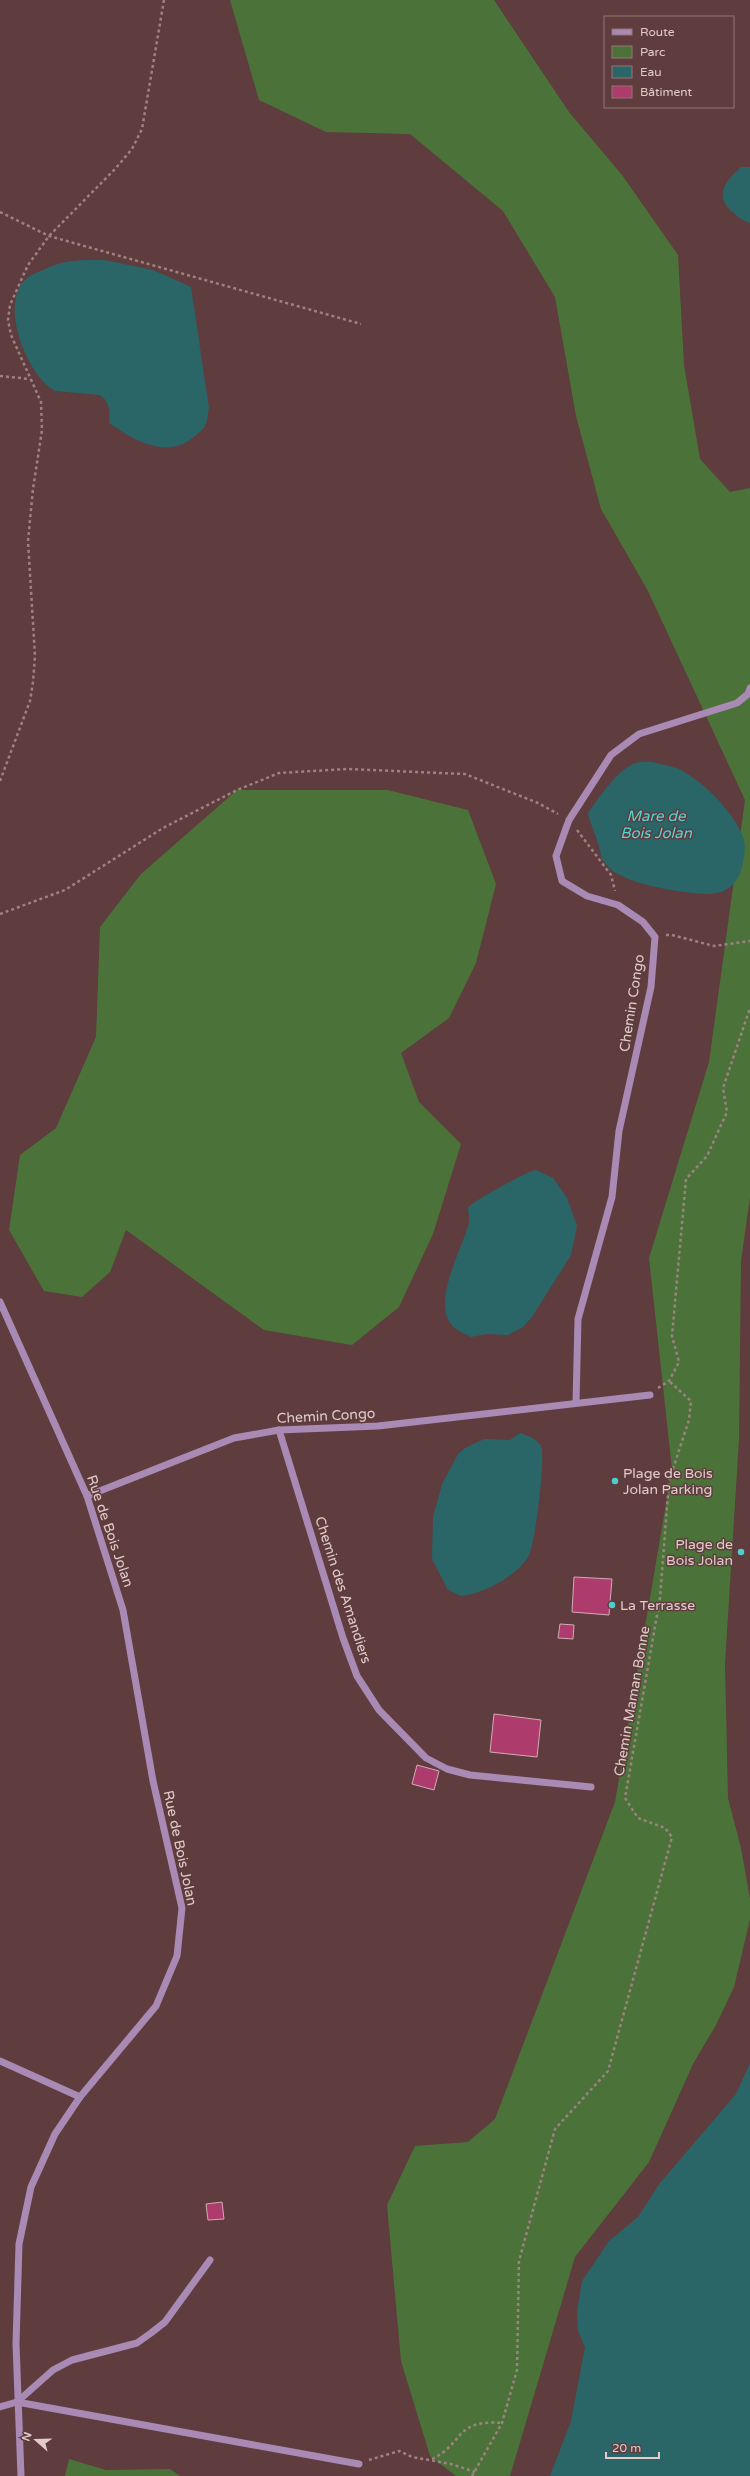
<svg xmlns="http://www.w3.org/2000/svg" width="750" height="2476" viewBox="0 0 750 2476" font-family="'Varela Round',sans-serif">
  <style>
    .green { fill: #4b7339 }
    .water { fill: #2a6667 }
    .building { fill: #ad3c6d; stroke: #d3aab8 }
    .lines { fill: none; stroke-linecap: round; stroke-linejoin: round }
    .path { stroke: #9e8282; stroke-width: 2.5; stroke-dasharray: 3 3; stroke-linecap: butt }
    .minor { stroke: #a88ab4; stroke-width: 7 }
    .poi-dot { fill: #52cdcf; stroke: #5f3c3d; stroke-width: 1.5 }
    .labels { text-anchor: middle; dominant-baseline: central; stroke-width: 3; stroke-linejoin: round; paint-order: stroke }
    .street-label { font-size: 14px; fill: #e1cbcb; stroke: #5f3c3d }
    .poi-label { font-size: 14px; fill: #e1cbcb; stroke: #5f3c3d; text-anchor: start }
    .water-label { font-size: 15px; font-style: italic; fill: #55d4d6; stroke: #5f3c3d }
  </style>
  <rect width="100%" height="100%" fill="#5f3c3d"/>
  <!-- green -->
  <g class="green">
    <path d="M230,0H494L569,112L622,175L678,255L684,365L700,459L730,492L750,488V1197L741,1261L739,1439L725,1664L728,1798L741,1848L750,1899V1919L734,1987L716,2025L693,2064L649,2162L575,2257L510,2476H456L430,2456L401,2361L387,2205L415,2146L468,2142L495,2119L615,1802L672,1469L649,1258L709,1062L745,800L648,591L601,509L576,416L555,297L503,211L410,134L326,132L259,100Z"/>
    <path d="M237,790H388L468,810L496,884L476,963L449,1018L401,1053L419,1102L461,1144L433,1234L399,1307L352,1345L264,1330L126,1230L110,1272L82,1297L44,1291L9,1230L20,1155L56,1128L96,1037L100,927L141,874Z"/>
    <path d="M69,2459L106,2470L170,2469L180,2476H65Z"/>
  </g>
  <!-- water -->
  <g class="water">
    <path d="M741,167H750V223C743,221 737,216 731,211C714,195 726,180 741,167Z"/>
    <path d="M105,260L153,270L191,287L209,408C208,414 207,421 205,426C203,430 197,434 194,437C166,460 134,440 109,423C110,412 110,402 100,395L55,391C27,375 0,307 24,281C30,274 37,273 45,269C66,259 82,260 105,260Z"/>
    <path d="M652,762C661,764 671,766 679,769C702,780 737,815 744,840C746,848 744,859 742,867C733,903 699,894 671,890C654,887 631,882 616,873C610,870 605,863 601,858C601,845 591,828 588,813C599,798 618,768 636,763C641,761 647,762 652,762Z"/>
    <path d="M536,1170L553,1178L567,1198L577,1226L571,1255L532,1317L523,1327L508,1335L487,1334L471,1337C465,1334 455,1330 451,1324C432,1300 463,1248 469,1222C470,1218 468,1212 468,1207C474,1201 527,1171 536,1170Z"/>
    <path d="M520,1433C528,1436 536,1438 541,1446C546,1455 535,1547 528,1557C517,1576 483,1594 461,1596L448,1590L432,1559L433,1517L442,1484L458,1454L465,1448L484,1439L510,1440Z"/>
    <path d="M750,2063V2476H550L571,2421L585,2347L578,2331L577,2312L582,2281L609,2241L638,2217L660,2183L736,2094Z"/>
  </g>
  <!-- building -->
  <g class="building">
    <path d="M574,1577L612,1579L609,1615L572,1612Z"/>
    <path d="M560,1624L574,1625L573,1639L558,1638Z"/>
    <path d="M494,1714L541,1720L537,1757L490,1752Z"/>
    <path d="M417,1765L439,1771L434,1790L412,1784Z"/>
    <path d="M222,2202L224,2219L208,2220L206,2204Z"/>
  </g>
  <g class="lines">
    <!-- path -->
    <g class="path">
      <path d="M0,212L49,236L361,324"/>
      <path d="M0,376L30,379"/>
      <path d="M0,781L30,701L33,682L35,656L28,541L33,489L42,430L41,402L11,335L8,320L10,305L28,265L49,236L115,169L132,149L142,129L164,0"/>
      <path d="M577,830L611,875L615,891"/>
      <path d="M0,914L65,890L163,828L237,790L279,773L347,769L465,774L538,803L558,814"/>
      <path d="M666,935H672L714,946L750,941"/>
      <path d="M658,1388L669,1381L679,1362L672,1336L686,1179L707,1156L727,1112L723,1088L750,1008"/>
      <path d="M432,2459C464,2444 454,2419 502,2423"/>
      <path d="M369,2460L399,2451L412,2457L451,2464L475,2472"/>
      <path d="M472,2476L502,2423L517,2370L519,2261L555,2129L608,2071L672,1837L665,1828L638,1818L625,1798L660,1598L669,1481L689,1420L691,1401L669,1381"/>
    </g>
    <!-- minor -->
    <g class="minor">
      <path d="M0,1302L87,1496L123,1610L153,1781L182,1908L177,1956L156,2006L80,2097L55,2134L31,2187L19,2244L16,2344L21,2476"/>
      <path d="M576,1403L578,1319L612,1197L619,1131L651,987L655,937L643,922L618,905L587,896L562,881L556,856L569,820L611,755L639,734L737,703L748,694L750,688"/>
      <path d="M279,1430L343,1638L357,1676L379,1710L426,1758L447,1769L470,1775L591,1787"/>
      <path d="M87,1496L234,1438L279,1430L378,1426L650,1395"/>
      <path d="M0,2061L80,2097"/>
      <path d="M17,2402L359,2464"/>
      <path d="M0,2407L17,2402L53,2370L72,2360L137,2343L151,2333L165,2322L210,2260"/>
    </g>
  </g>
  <!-- markers -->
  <g class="poi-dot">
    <circle cx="615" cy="1481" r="4"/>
    <circle cx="741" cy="1552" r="4"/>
    <circle cx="612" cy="1605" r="4"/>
  </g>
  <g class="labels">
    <!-- street labels -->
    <g class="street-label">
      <text transform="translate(632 1003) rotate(-81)">Chemin Congo</text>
      <text transform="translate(326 1416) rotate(-3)">Chemin Congo</text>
      <text transform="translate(110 1531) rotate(71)">Rue de Bois Jolan</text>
      <text transform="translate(343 1590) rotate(72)">Chemin des Amandiers</text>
      <text transform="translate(632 1701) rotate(-80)">Chemin Maman Bonne</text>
      <text transform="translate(180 1848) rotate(78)">Rue de Bois Jolan</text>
    </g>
    <!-- poi labels -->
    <g class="poi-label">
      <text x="623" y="1473">Plage de Bois<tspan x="623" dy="16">Jolan Parking</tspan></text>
      <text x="733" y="1544" text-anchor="end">Plage de<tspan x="733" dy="16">Bois Jolan</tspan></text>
      <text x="620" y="1605">La Terrasse</text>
    </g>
    <!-- water labels -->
    <g class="water-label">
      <text x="656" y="816">Mare de<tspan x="656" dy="17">Bois Jolan</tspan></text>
    </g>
  </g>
  <!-- legend -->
  <rect x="604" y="16" width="130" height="92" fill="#5f3c3d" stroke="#937576"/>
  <rect x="612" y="29" width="20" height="6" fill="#a88ab4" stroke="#937576"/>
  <text x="640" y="36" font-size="12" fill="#e1cbcb">Route</text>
  <rect x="612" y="46" width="20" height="12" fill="#4b7339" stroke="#937576"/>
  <text x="640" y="56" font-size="12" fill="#e1cbcb">Parc</text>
  <rect x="612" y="66" width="20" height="12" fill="#2a6667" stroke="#937576"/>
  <text x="640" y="76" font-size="12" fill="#e1cbcb">Eau</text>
  <rect x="612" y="86" width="20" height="12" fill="#ad3c6d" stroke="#937576"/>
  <text x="640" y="96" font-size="12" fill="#e1cbcb">Bâtiment</text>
  <!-- north arrow -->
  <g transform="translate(36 2440) rotate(290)" stroke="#5f3c3d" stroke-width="3" paint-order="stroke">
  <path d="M0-3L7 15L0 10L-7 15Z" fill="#e1cbcb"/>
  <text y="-6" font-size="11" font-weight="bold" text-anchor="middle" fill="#e1cbcb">N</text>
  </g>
  <!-- scale -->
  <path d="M606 2452v6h53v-6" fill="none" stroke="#e1cbcb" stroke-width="2"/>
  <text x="612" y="2452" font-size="12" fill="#e1cbcb" stroke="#5f3c3d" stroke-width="3" paint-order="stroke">20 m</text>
</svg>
